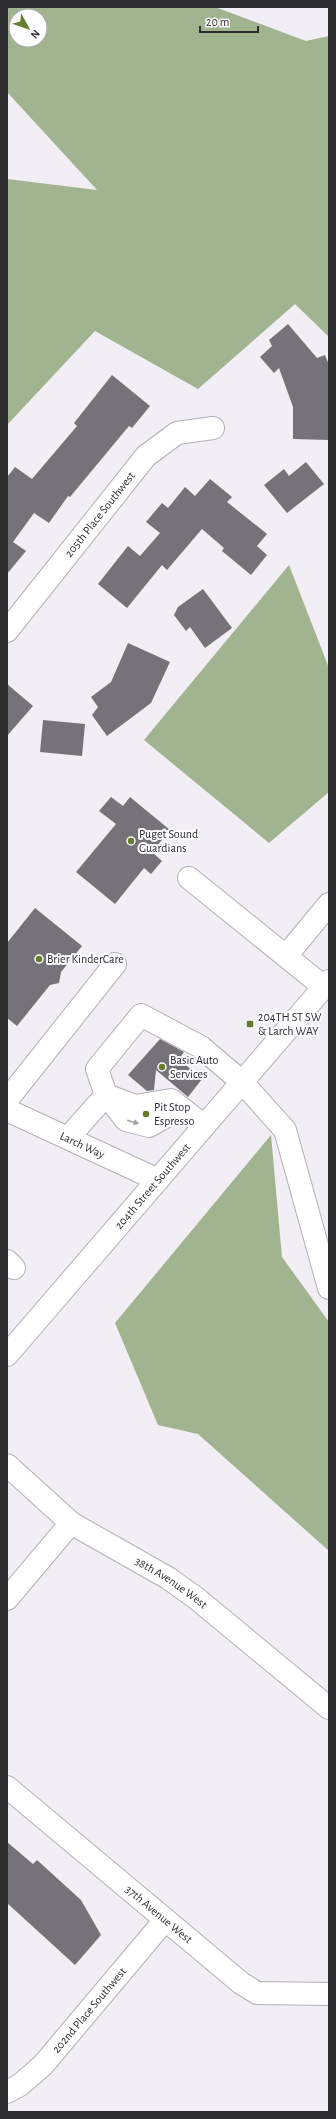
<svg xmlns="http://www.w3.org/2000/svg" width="336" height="2119" viewBox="0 0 336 2119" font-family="'Alegreya Sans',sans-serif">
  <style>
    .forest { fill: #a1b48f; fill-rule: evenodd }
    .building { fill: #76727a }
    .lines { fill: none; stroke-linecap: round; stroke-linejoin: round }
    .minor-casing { stroke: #b3afb7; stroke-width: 24 }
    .minor { stroke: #fff; stroke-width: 22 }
    .oneway { fill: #a0a0a1 }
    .poi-dot { fill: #667c2d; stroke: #fdfcfe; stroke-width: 1.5 }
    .labels { text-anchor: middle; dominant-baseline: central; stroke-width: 4; stroke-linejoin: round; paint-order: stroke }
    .street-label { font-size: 12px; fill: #2d2c2f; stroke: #fdfcfe }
    .poi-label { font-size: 12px; fill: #2d2c2f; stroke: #fdfcfe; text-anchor: start }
  </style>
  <rect width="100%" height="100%" fill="#f2eef6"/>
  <!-- forest -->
  <g class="forest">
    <path d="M7,7H215L306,41L329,36V337L295,304L198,389L95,331L7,425V179L97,190L7,92ZM16,16H40V40H16Z"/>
    <path d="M289,565L329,668V792L269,843L144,740Z"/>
    <path d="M271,1135L282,1257L329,1322V1551L198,1434L158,1425L115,1323Z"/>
  </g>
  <!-- building -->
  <g class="building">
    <path d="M288,324L317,358L325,355L329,365V440L293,439V407L279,368L274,373L260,357L272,346L269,340Z"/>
    <path d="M112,375L150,406L132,428L129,426L70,497L68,496L49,523L34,513L13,542L26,551L7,574V477L15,467L32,479L77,426L74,423Z"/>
    <path d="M306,462L324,484L287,513L264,485L284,469L289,476Z"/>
    <path d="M210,479L232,497L227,502L267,534L257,546L267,555L251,575L222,551L224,548L202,529L167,570L162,565L127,608L98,584L128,546L140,556L160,533L146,522L162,503L168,508L185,487L195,496Z"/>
    <path d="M203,589L232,628L205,648L190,627L186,631L174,615L178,607Z"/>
    <path d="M128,643L170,662L151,703L107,736L92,715L98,707L91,697L111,682Z"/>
    <path d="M7,684L33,706L7,736Z"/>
    <path d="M43,720L85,724L82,756L40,752Z"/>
    <path d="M111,797L123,806L130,797L170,830L152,852L162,861L151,874L144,868L115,904L76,872L116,824L99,811Z"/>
    <path d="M35,908L82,946L61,972L59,983L50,985L17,1026L7,1018V943Z"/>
    <path d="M160,1039L184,1052L179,1059L202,1079L188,1097L156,1070L154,1090L147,1091L128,1075Z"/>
    <path d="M7,1842L33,1864L37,1860L81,1900L101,1935L75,1965L7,1903Z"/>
  </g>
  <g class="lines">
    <!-- minor casing -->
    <g class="minor-casing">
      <g id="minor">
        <path id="s1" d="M7,631L146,456L177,433L213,428"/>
        <path d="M189,878L324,987"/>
        <path d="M286,956L329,904"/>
        <path d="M106,1095L135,1106L171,1100L204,1126"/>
        <path d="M107,1096L126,1120L149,1126L181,1108"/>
        <path d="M7,1100L115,964"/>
        <path id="s2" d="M7,1110L158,1180"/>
        <path d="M68,1138L106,1095L97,1069L141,1015L201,1047L242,1082L285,1130L329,1288"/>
        <path d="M7,1261L14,1268"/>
        <path id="s3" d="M7,1355L329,981"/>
        <path id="s4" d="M7,1465L71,1523L168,1578L196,1598L329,1708"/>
        <path d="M7,1599L71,1523"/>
        <path id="s5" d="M7,1787L241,1983L257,1993L329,1994"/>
        <path id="s6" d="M7,2092L20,2085L43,2065L165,1920"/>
      </g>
    </g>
    <!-- minor -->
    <use href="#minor" class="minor"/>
  </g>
  <!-- one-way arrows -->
  <defs><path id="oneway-solid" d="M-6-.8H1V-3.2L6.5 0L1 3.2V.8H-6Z"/></defs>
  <use class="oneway" href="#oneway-solid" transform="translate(133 1122) rotate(16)"/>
  <!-- markers -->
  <g class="poi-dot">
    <circle cx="131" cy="841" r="4"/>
    <circle cx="39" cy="959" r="4"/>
    <rect x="246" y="1020" width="8" height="8" rx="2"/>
    <circle cx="162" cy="1067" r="4"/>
    <circle cx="146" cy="1114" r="4"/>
  </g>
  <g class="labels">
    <!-- street labels -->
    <g class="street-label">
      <text stroke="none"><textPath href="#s1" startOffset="149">205th Place Southwest</textPath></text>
      <text stroke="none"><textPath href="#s2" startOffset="83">Larch Way</textPath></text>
      <text stroke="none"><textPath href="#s3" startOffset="223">204th Street Southwest</textPath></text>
      <text stroke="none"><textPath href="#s4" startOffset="203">38th Avenue West</textPath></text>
      <text stroke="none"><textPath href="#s5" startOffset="198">37th Avenue West</textPath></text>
      <text stroke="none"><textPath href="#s6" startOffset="117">202nd Place Southwest</textPath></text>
    </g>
    <!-- poi labels -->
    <g class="poi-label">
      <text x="139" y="834">Puget Sound<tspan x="139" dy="14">Guardians</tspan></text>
      <text x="47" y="959">Brier KinderCare</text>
      <text x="258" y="1017">204TH ST SW<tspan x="258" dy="14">&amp; Larch WAY</tspan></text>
      <text x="170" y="1060">Basic Auto<tspan x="170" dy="14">Services</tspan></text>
      <text x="154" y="1107">Pit Stop<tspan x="154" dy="14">Espresso</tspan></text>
    </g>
  </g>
  <!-- border -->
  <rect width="336" height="2119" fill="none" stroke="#2d2c2f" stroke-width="16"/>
  <!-- north arrow -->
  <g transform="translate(28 28) rotate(130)"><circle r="19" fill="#fdfcfe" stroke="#aaa9ab"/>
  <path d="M0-3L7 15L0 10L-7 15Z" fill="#667c2d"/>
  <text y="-6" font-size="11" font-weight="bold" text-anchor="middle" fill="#2d2c2f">N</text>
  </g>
  <!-- scale -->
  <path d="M200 26v6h58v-6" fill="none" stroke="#2d2c2f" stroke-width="2"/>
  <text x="206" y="26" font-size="12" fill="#2d2c2f" stroke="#fdfcfe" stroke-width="3" paint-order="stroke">20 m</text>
</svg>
